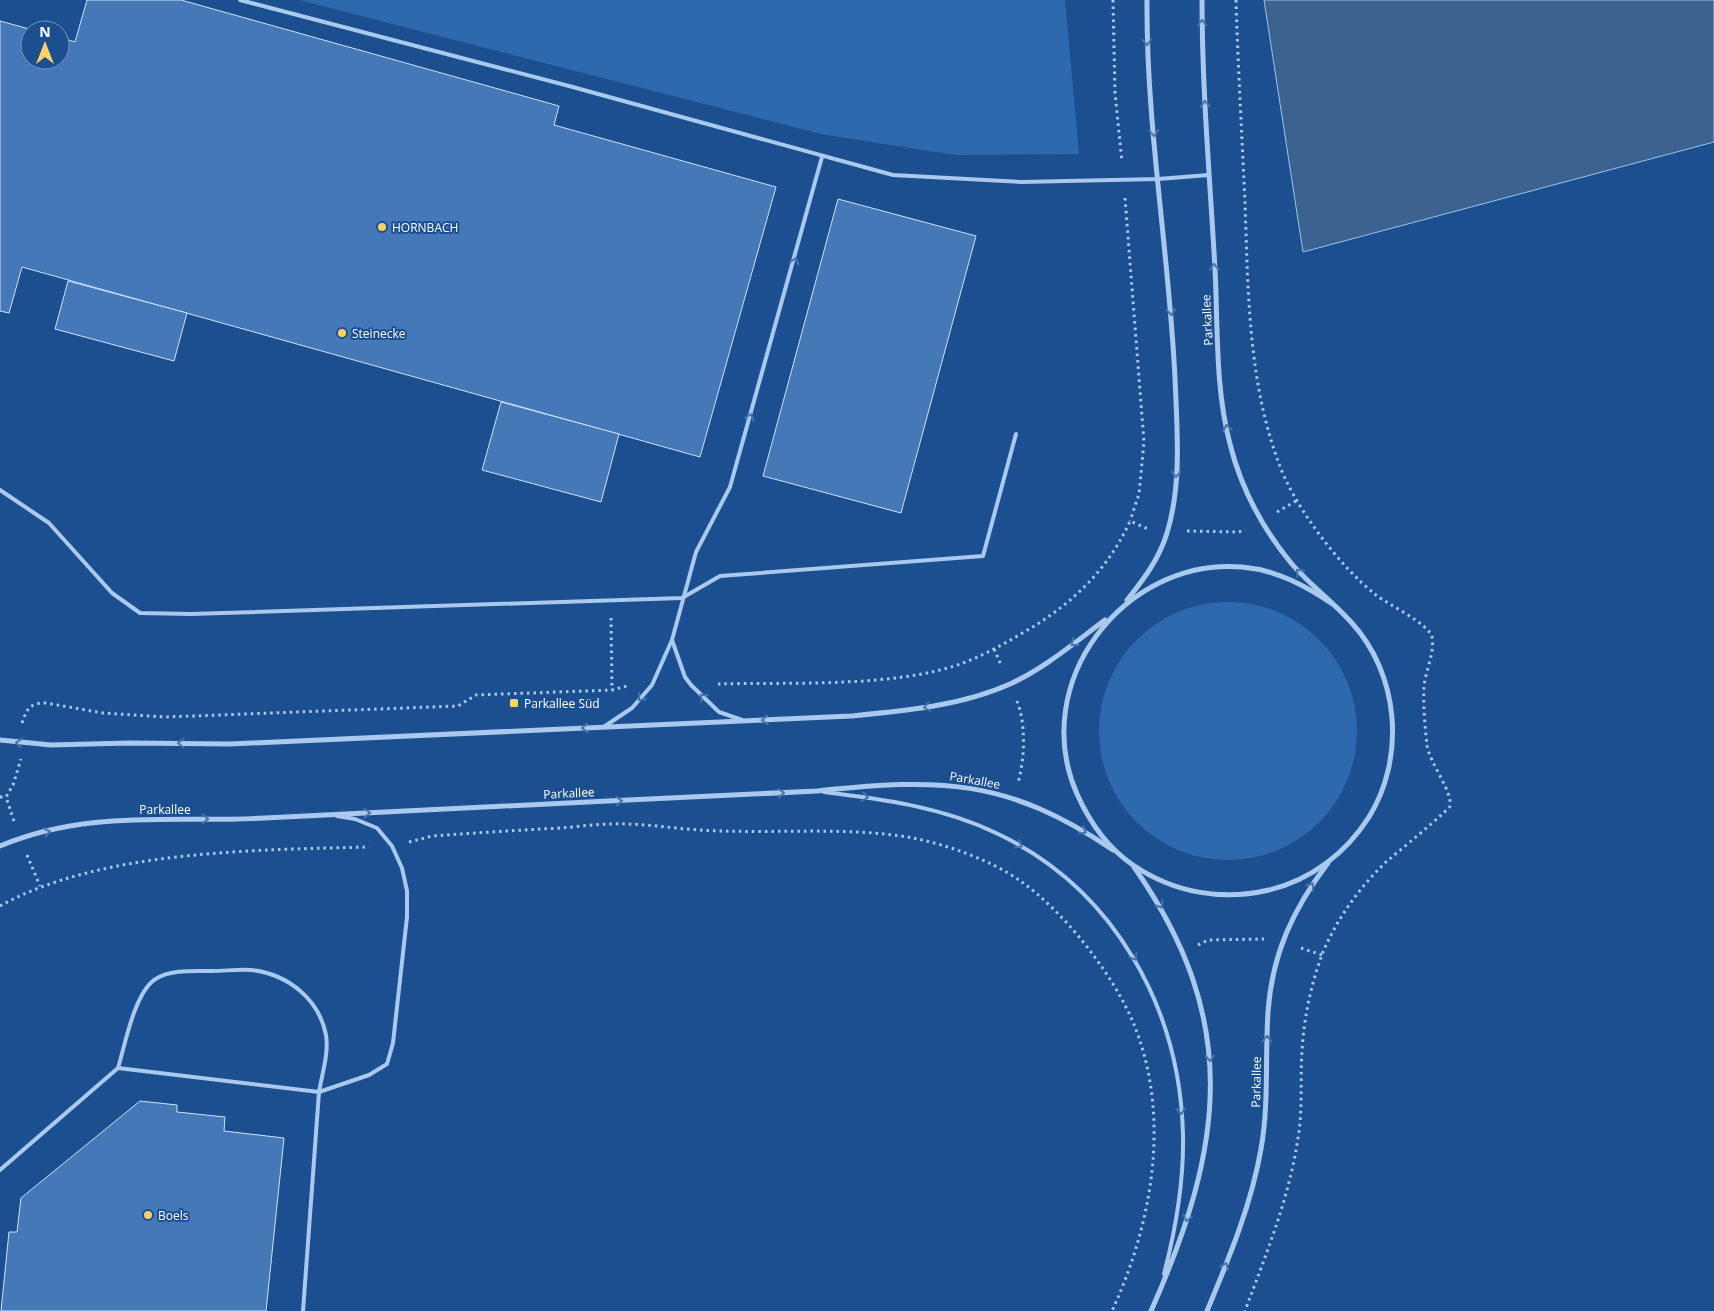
<svg xmlns="http://www.w3.org/2000/svg" width="1714" height="1311" viewBox="0 0 1714 1311" font-family="'Open Sans',sans-serif">
  <style>
    .green { fill: #2e69ad }
    .water { fill: #3c6290; stroke: #9cc4f0 }
    .building { fill: #4478b7; stroke: #cfe3fa }
    .lines { fill: none; stroke-linecap: round; stroke-linejoin: round }
    .path { stroke: #a9c9ee; stroke-width: 3; stroke-dasharray: 2.5 4; stroke-linecap: butt }
    .lane { stroke: #a9c9ee; stroke-width: 4 }
    .street { stroke: #a9c9ee; stroke-width: 5 }
    .oneway { stroke: #4674ac }
    .poi-dot { fill: #ffd166; stroke: #1b4f8f; stroke-width: 2 }
    .labels { text-anchor: middle; dominant-baseline: central; stroke-width: 4; stroke-linejoin: round; paint-order: stroke }
    .poi-label { font-size: 12px; fill: #fff; stroke: #1b4f8f; text-anchor: start }
    .street-label { font-size: 12px; fill: #fff; stroke: #1b4f8f }
  </style>
  <rect width="100%" height="100%" fill="#1b4f8f"/>
  <!-- green -->
  <g class="green">
    <path d="M299,0H1065L1079,154L955,155L821,134Z"/>
    <circle cx="1228" cy="731" r="129"/>
  </g>
  <!-- water -->
  <path class="water" d="M1264,0H1714V142L1303,252Z"/>
  <!-- building -->
  <g class="building">
    <path d="M87,0H181L559,106L554,125L776,187L700,457L22,267L9,313L0,311V21L33,30H30V60H60V37L75,42Z"/>
    <path d="M838,199L976,236L901,513L763,476Z"/>
    <path d="M68,281L187,313L174,361L55,329Z"/>
    <path d="M501,402L619,434L601,502L482,470Z"/>
    <path d="M140,1101L177,1105V1112L225,1117L224,1131L284,1138L266,1311H1L9,1232H17L21,1198Z"/>
  </g>
  <g class="lines">
    <!-- path -->
    <g class="path">
      <path d="M1113,0L1115,93L1122,162"/>
      <path d="M1236,0C1238,68 1242,136 1245,203C1248,289 1248,379 1278,461C1293,505 1339,566 1376,595C1389,605 1429,624 1432,637C1435,653 1425,672 1424,687C1423,705 1425,727 1427,745C1429,762 1453,792 1450,806C1448,811 1394,855 1385,863C1359,888 1337,919 1323,952C1311,984 1304,1017 1302,1051C1300,1080 1303,1109 1298,1138C1289,1199 1266,1254 1245,1311"/>
      <path d="M1125,198L1144,442L1139,494L1130,521"/>
      <path d="M1277,512L1296,501"/>
      <path d="M1187,531L1239,532L1245,529"/>
      <path d="M611,618L612,690"/>
      <path d="M994,649L1002,667"/>
      <path d="M718,684C791,682 895,688 963,663C987,654 1009,641 1031,628C1074,602 1109,568 1130,521L1148,529"/>
      <path d="M1017,701C1026,724 1025,758 1018,783"/>
      <path d="M22,723C27,708 30,703 46,703L103,713L165,717L458,706L476,695L612,690L627,686"/>
      <path d="M0,797H6"/>
      <path d="M14,821L6,797L13,785L21,759"/>
      <path d="M409,842L432,836C475,833 518,830 562,828C583,826 605,823 627,824C659,825 691,831 724,831C785,833 853,827 913,838C948,845 990,860 1019,880C1064,911 1115,976 1135,1027C1171,1119 1152,1224 1112,1311"/>
      <path d="M27,855L40,886"/>
      <path d="M0,906C101,850 255,850 369,847"/>
      <path d="M1198,945L1208,940L1264,939"/>
      <path d="M1301,948L1322,955"/>
    </g>
    <!-- lane -->
    <g class="lane">
      <path d="M240,0L569,86L893,175L1021,182L1158,179L1209,175"/>
      <path d="M0,490L49,523L112,593L140,613L191,614L682,598L720,576L983,556L1016,434"/>
      <path d="M672,640L685,677L691,685L719,712L742,720"/>
      <path d="M605,726L632,708L652,685L672,640L696,552L730,487L822,157"/>
      <path d="M824,792C882,799 942,807 996,833C1114,888 1180,1008 1183,1135C1184,1182 1176,1228 1164,1274"/>
      <path d="M118,1068C125,1045 134,995 154,980C170,969 194,971 213,971C225,971 239,969 251,970C288,974 319,999 326,1035C329,1053 322,1074 319,1092L303,1311"/>
      <path d="M0,1170L118,1068L319,1092L369,1075L387,1064L393,1043L407,917V891L402,868L392,846L377,828L355,819L337,816"/>
    </g>
    <!-- street -->
    <g class="street">
      <path d="M1202,0C1202,90 1210,179 1215,269C1218,326 1215,388 1230,444C1241,488 1263,529 1291,563C1309,584 1332,601 1351,622C1399,674 1406,757 1369,817C1346,853 1311,880 1269,890C1222,901 1174,893 1133,865C1108,848 1089,821 1077,794C1028,683 1124,557 1242,567C1277,570 1306,586 1334,605"/>
      <path d="M1127,600C1144,579 1159,559 1167,533C1182,484 1177,429 1175,378C1169,252 1146,126 1147,0"/>
      <path d="M0,740L51,745L129,743L230,744L851,716C904,711 961,706 1010,684C1045,668 1074,643 1105,620"/>
      <path d="M0,846C88,809 174,823 265,818C449,808 633,800 817,791C941,778 1006,778 1113,850"/>
      <path d="M1134,867C1242,1021 1224,1147 1151,1311"/>
      <path d="M1207,1311C1229,1258 1251,1206 1261,1149C1269,1104 1265,1058 1268,1012C1272,954 1293,909 1328,863"/>
    </g>
  </g>
  <!-- one-way arrows -->
  <defs><path id="oneway-chevron" d="M-2-3.5L2.5 0L-2 3.5" fill="none" stroke-width="1.6" stroke-linecap="round" stroke-linejoin="round" transform="scale(1.25)"/></defs>
  <g class="oneway">
    <use href="#oneway-chevron" transform="translate(1202 23) rotate(-90)"/>
    <use href="#oneway-chevron" transform="translate(1147 42) rotate(87)"/>
    <use href="#oneway-chevron" transform="translate(1205 104) rotate(-94)"/>
    <use href="#oneway-chevron" transform="translate(1154 133) rotate(85)"/>
    <use href="#oneway-chevron" transform="translate(795 261) rotate(-74)"/>
    <use href="#oneway-chevron" transform="translate(1214 267) rotate(-93)"/>
    <use href="#oneway-chevron" transform="translate(1171 312) rotate(84)"/>
    <use href="#oneway-chevron" transform="translate(750 417) rotate(-74)"/>
    <use href="#oneway-chevron" transform="translate(1227 428) rotate(-101)"/>
    <use href="#oneway-chevron" transform="translate(1176 474) rotate(93)"/>
    <use href="#oneway-chevron" transform="translate(1299 572) rotate(-133)"/>
    <use href="#oneway-chevron" transform="translate(1074 643) rotate(143)"/>
    <use href="#oneway-chevron" transform="translate(703 697) rotate(-136)"/>
    <use href="#oneway-chevron" transform="translate(641 698) rotate(131)"/>
    <use href="#oneway-chevron" transform="translate(927 707) rotate(169)"/>
    <use href="#oneway-chevron" transform="translate(765 720) rotate(177)"/>
    <use href="#oneway-chevron" transform="translate(585 728) rotate(178)"/>
    <use href="#oneway-chevron" transform="translate(19 743) rotate(-173)"/>
    <use href="#oneway-chevron" transform="translate(181 743) rotate(-179)"/>
    <use href="#oneway-chevron" transform="translate(781 793) rotate(-3)"/>
    <use href="#oneway-chevron" transform="translate(865 797) rotate(9)"/>
    <use href="#oneway-chevron" transform="translate(619 801) rotate(-3)"/>
    <use href="#oneway-chevron" transform="translate(367 813) rotate(-3)"/>
    <use href="#oneway-chevron" transform="translate(205 819) rotate(2)"/>
    <use href="#oneway-chevron" transform="translate(1083 831) rotate(32)"/>
    <use href="#oneway-chevron" transform="translate(47 832) rotate(-13)"/>
    <use href="#oneway-chevron" transform="translate(1019 845) rotate(29)"/>
    <use href="#oneway-chevron" transform="translate(1311 886) rotate(-54)"/>
    <use href="#oneway-chevron" transform="translate(1160 905) rotate(58)"/>
    <use href="#oneway-chevron" transform="translate(1134 957) rotate(59)"/>
    <use href="#oneway-chevron" transform="translate(1267 1039) rotate(-89)"/>
    <use href="#oneway-chevron" transform="translate(1210 1058) rotate(87)"/>
    <use href="#oneway-chevron" transform="translate(1181 1111) rotate(86)"/>
    <use href="#oneway-chevron" transform="translate(1187 1218) rotate(108)"/>
    <use href="#oneway-chevron" transform="translate(1225 1266) rotate(-68)"/>
  </g>
  <!-- markers -->
  <g class="poi-dot">
    <circle cx="382" cy="227" r="5"/>
    <circle cx="342" cy="333" r="5"/>
    <rect x="509" y="698" width="10" height="10" rx="2.5"/>
    <circle cx="148" cy="1215" r="5"/>
  </g>
  <g class="labels">
    <!-- poi labels -->
    <g class="poi-label">
      <text x="392" y="227">HORNBACH</text>
      <text x="352" y="333">Steinecke</text>
      <text x="524" y="703">Parkallee Süd</text>
      <text x="158" y="1215">Boels</text>
    </g>
    <!-- street labels -->
    <g class="street-label">
      <text transform="translate(1207 320) rotate(-93)">Parkallee</text>
      <text transform="translate(975 780) rotate(10)">Parkallee</text>
      <text transform="translate(569 793) rotate(-3)">Parkallee</text>
      <text x="165" y="809">Parkallee</text>
      <text transform="translate(1256 1082) rotate(-89)">Parkallee</text>
    </g>
  </g>
  <!-- north arrow -->
  <g transform="translate(45 45)"><circle r="24" fill="#1b4f8f" stroke="#7695bc"/>
  <path d="M0-4L9 19L0 12L-9 19Z" fill="#ffd166"/>
  <text y="-8" font-size="14" font-weight="bold" text-anchor="middle" fill="#ffffff">N</text>
  </g>
</svg>
